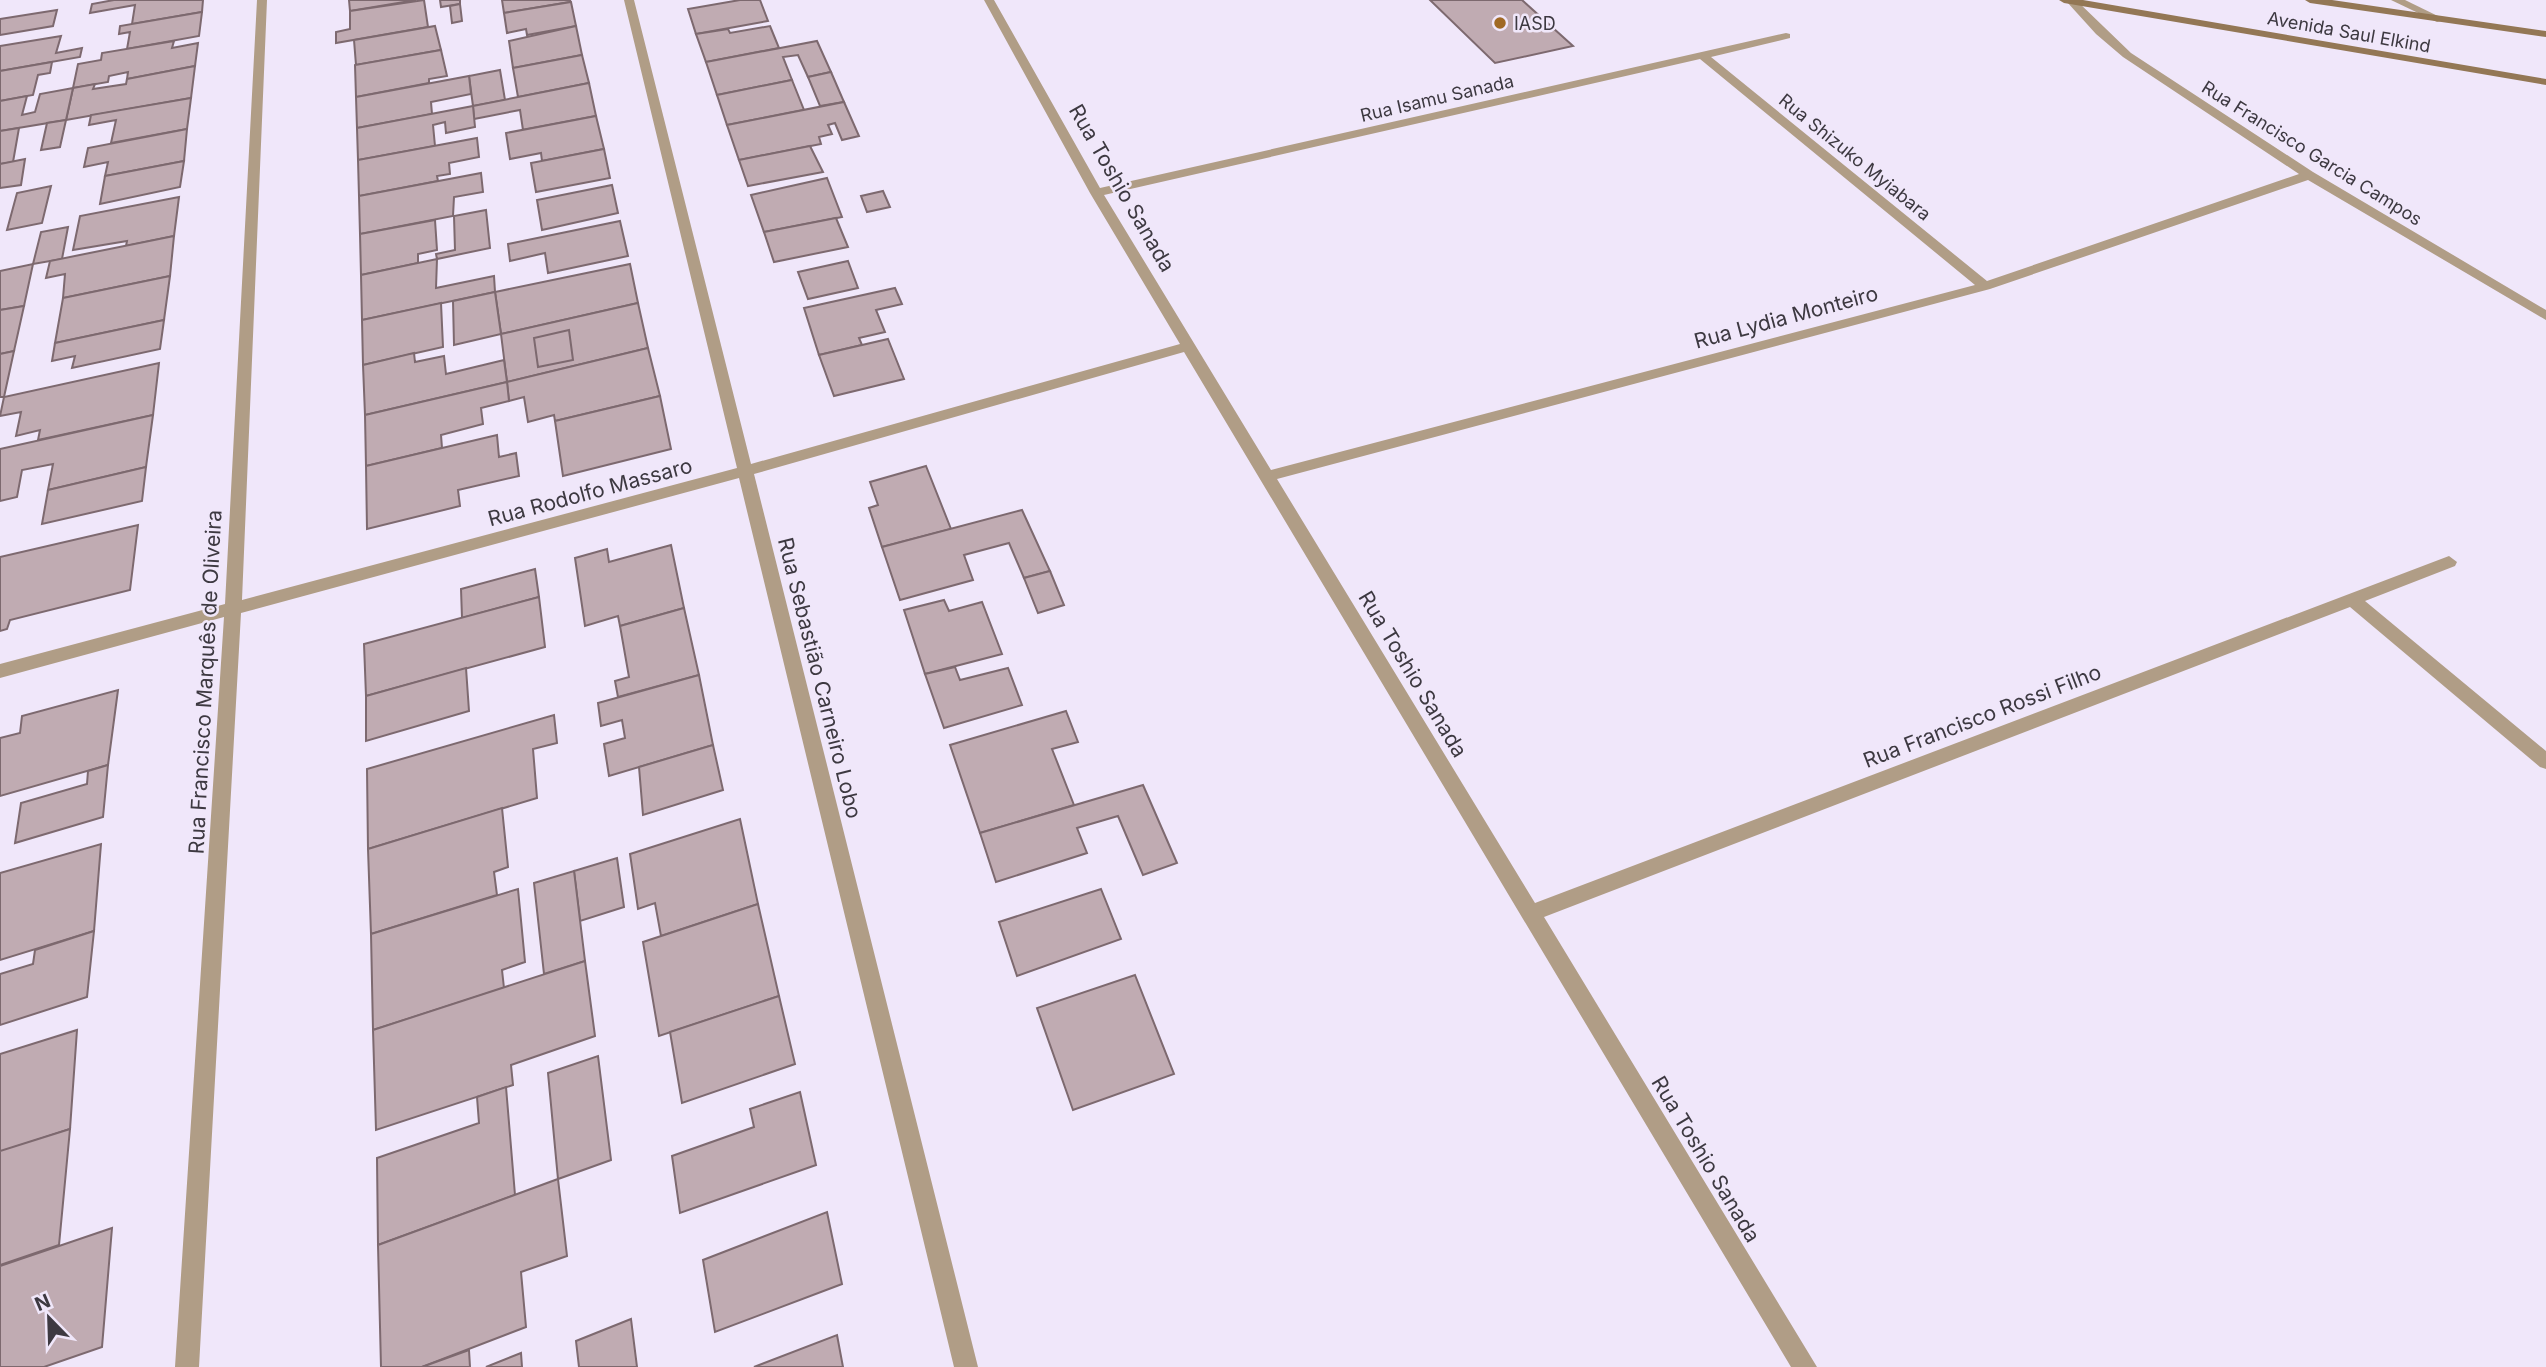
<svg xmlns="http://www.w3.org/2000/svg" width="2546" height="1367" viewBox="0 0 2546 1367" font-family="Inter,sans-serif">
  <style>
    .building { fill: #c0abb2; stroke: #7d696f; stroke-width: 2 }
    .lines { fill: none; stroke-linecap: round; stroke-linejoin: round }
    .street { fill: #b09d86; fill-rule: evenodd }
    .secondary { fill: #937755; fill-rule: evenodd }
    .poi-dot { fill: #a06924; stroke: #f0e7fa; stroke-width: 2.5 }
    .labels { text-anchor: middle; dominant-baseline: central; stroke-width: 5; stroke-linejoin: round; paint-order: stroke }
    .far-poi-label { font-size: 18px; fill: #3d3941; stroke: #f0e7fa; text-anchor: start }
    .far-street-label { font-size: 18px; fill: #3d3941; stroke: #f0e7fa }
    .street-label { font-size: 21px; fill: #3d3941; stroke: #f0e7fa }
  </style>
  <rect width="100%" height="100%" fill="#f0e7fa"/>
  <!-- building -->
  <g class="building">
    <path d="M114,0H203L202,12L132,24L135,5L90,13L92,4Z"/>
    <path d="M349,0H416L350,11Z"/>
    <path d="M424,0L428,27L336,43V32L350,29V11Z"/>
    <path d="M440,0H460V4L441,7Z"/>
    <path d="M502,0H570V2L504,13Z"/>
    <path d="M740,0H760L768,21L696,34L688,9Z"/>
    <path d="M1430,0H1522L1573,46L1495,63Z"/>
    <path d="M571,2L576,26L527,35L526,29L507,33L504,13Z"/>
    <path d="M460,4L462,21L452,23L450,6Z"/>
    <path d="M57,10L53,26L0,35V19Z"/>
    <path d="M202,12L199,36L127,49L130,32L119,34L120,26Z"/>
    <path d="M435,26L441,50L356,65L354,40Z"/>
    <path d="M576,26L582,55L513,68L509,41Z"/>
    <path d="M770,26L779,48L706,62L696,34L728,29L730,33Z"/>
    <path d="M61,36L56,53L82,48L80,57L0,71V46Z"/>
    <path d="M174,41L172,48L198,43L195,66L127,79L128,72L109,76L108,82L73,88L78,64L101,60L102,53Z"/>
    <path d="M817,41L831,72L808,77L798,55L783,57L792,80L717,95L706,62Z"/>
    <path d="M441,50L447,76L429,79V83L356,97L355,65Z"/>
    <path d="M582,55L589,83L518,97L513,68Z"/>
    <path d="M52,62L50,73L38,75L33,95L0,101V71Z"/>
    <path d="M195,66L191,98L66,120L73,88L95,84L93,89L126,84L127,79Z"/>
    <path d="M500,70L505,100L473,106L469,76Z"/>
    <path d="M831,72L844,102L820,106L808,77Z"/>
    <path d="M469,76L471,94L431,102L432,114L357,128L356,97Z"/>
    <path d="M792,80L804,110L727,125L717,95Z"/>
    <path d="M589,83L596,116L523,130L520,110L474,119L473,106Z"/>
    <path d="M73,88L66,120L0,131V101L27,96L22,115L35,112L40,94Z"/>
    <path d="M191,98L187,129L111,143L116,120L89,125L91,115Z"/>
    <path d="M844,102L859,136L842,140L835,123L828,125L832,134L819,137L821,144L739,160L727,125Z"/>
    <path d="M473,106L475,127L446,133L445,122L433,125L435,146L358,160L357,128Z"/>
    <path d="M596,116L604,149L542,161L541,153L510,159L506,133Z"/>
    <path d="M66,120L60,147L41,150L47,123Z"/>
    <path d="M19,128L13,162L0,164V131Z"/>
    <path d="M187,129L184,161L105,176L108,162L84,167L88,148Z"/>
    <path d="M477,138L479,157L449,163L450,174L437,176L438,181L359,196L358,160Z"/>
    <path d="M810,146L823,172L748,186L739,160Z"/>
    <path d="M604,149L610,178L536,192L531,163Z"/>
    <path d="M25,159L21,185L0,188V164Z"/>
    <path d="M184,161L180,187L100,204L105,176Z"/>
    <path d="M481,173L483,192L454,197L453,216L360,234L359,196Z"/>
    <path d="M827,178L842,217L764,232L751,195Z"/>
    <path d="M612,185L618,213L542,230L537,200Z"/>
    <path d="M51,186L42,223L7,230L17,193Z"/>
    <path d="M883,191L890,207L867,212L861,196Z"/>
    <path d="M179,197L174,236L126,246L127,241L73,250L80,216Z"/>
    <path d="M486,210L490,248L437,259L436,254L455,250L454,216Z"/>
    <path d="M836,218L848,247L774,262L764,232Z"/>
    <path d="M435,220L437,250L418,254V263L361,275L360,234Z"/>
    <path d="M620,221L628,256L548,273L545,253L510,261L508,244Z"/>
    <path d="M68,227L62,259L33,264L41,232Z"/>
    <path d="M174,236L170,276L63,298L65,274L46,278L50,261Z"/>
    <path d="M437,259L436,288L494,276L495,292L362,320L361,275Z"/>
    <path d="M848,261L858,288L808,299L798,272Z"/>
    <path d="M33,264L24,306L0,310V271Z"/>
    <path d="M630,264L638,303L501,334L495,292Z"/>
    <path d="M170,276L164,320L55,343L63,298Z"/>
    <path d="M895,288L902,304L876,310L885,332L859,338L862,345L819,355L804,308Z"/>
    <path d="M495,292L501,334L454,345L453,301Z"/>
    <path d="M441,303L443,347L363,365L362,320Z"/>
    <path d="M638,303L648,348L507,382L501,334Z"/>
    <path d="M24,306L14,351L0,354V310Z"/>
    <path d="M164,320L160,349L72,368L75,356L52,361L55,343Z"/>
    <path d="M569,330L573,360L538,367L534,338Z"/>
    <path d="M888,339L904,379L834,396L819,355Z"/>
    <path d="M648,348L660,396L555,421L554,415L528,422L524,397L509,401L507,382Z"/>
    <path d="M14,351L4,397H0V354Z"/>
    <path d="M414,353L415,362L444,356L446,374L504,360L507,382L365,415L363,365Z"/>
    <path d="M159,363L153,415L38,440L40,430L16,436L21,412L0,416L4,397Z"/>
    <path d="M507,382L509,401L481,408L483,424L441,435L442,448L366,466L365,415Z"/>
    <path d="M660,396L671,449L563,476L555,421Z"/>
    <path d="M153,415L146,467L48,490L53,464L22,470L17,497L0,501V449Z"/>
    <path d="M497,435L499,457L516,453L519,476L458,490L460,506L367,529L366,466Z"/>
    <path d="M926,466L951,529L882,547L869,508L878,505L870,482Z"/>
    <path d="M146,467L142,501L42,524L48,490Z"/>
    <path d="M1022,510L1050,571L1024,578L1009,543L964,555L973,580L900,600L882,547Z"/>
    <path d="M138,525L130,590L10,620L7,629L0,631V557Z"/>
    <path d="M671,545L684,608L620,626L618,616L585,626L575,558L607,549L609,562Z"/>
    <path d="M535,569L539,597L462,618L461,589Z"/>
    <path d="M1050,571L1064,605L1038,613L1024,578Z"/>
    <path d="M539,597L545,647L366,696L364,644Z"/>
    <path d="M944,600L949,611L982,602L1002,654L925,674L904,610Z"/>
    <path d="M684,608L699,675L618,697L615,681L629,677L620,626Z"/>
    <path d="M955,667L960,680L1008,668L1022,705L944,728L925,674Z"/>
    <path d="M466,668L469,711L366,741V696Z"/>
    <path d="M699,675L713,745L609,776L604,744L625,738L622,720L601,726L598,703Z"/>
    <path d="M118,690L108,765L0,796V738L20,733L22,716Z"/>
    <path d="M1066,711L1078,742L1052,749L1074,805L980,833L950,745Z"/>
    <path d="M554,715L557,743L533,749L537,798L368,849L367,769Z"/>
    <path d="M713,745L723,790L643,815L639,767Z"/>
    <path d="M108,765L103,817L15,843L21,803L87,784L88,771Z"/>
    <path d="M1143,785L1177,863L1143,875L1118,816L1077,828L1087,853L996,882L980,833Z"/>
    <path d="M502,808L508,867L494,872L497,895L371,934L368,849Z"/>
    <path d="M740,819L758,904L661,936L655,903L638,909L630,854Z"/>
    <path d="M101,844L94,931L0,960V873Z"/>
    <path d="M617,858L624,907L580,921L574,871Z"/>
    <path d="M574,871L585,961L544,974L534,883Z"/>
    <path d="M518,889L525,962L502,970L504,988L373,1030L371,934Z"/>
    <path d="M1101,889L1121,939L1017,976L999,922Z"/>
    <path d="M758,904L779,996L659,1036L643,942Z"/>
    <path d="M94,931L87,997L0,1025V974L33,964L35,950Z"/>
    <path d="M585,961L595,1036L511,1065L513,1085L376,1130L373,1030Z"/>
    <path d="M1135,975L1174,1074L1073,1110L1037,1008Z"/>
    <path d="M779,996L795,1064L682,1103L670,1032Z"/>
    <path d="M77,1030L70,1129L0,1152V1054Z"/>
    <path d="M598,1056L611,1160L558,1179L548,1073Z"/>
    <path d="M506,1087L515,1195L378,1245L377,1158L479,1123L477,1097Z"/>
    <path d="M800,1092L816,1165L680,1213L672,1156L754,1127L750,1109Z"/>
    <path d="M70,1129L59,1245L0,1265V1151Z"/>
    <path d="M558,1179L567,1256L521,1272L526,1327L422,1367H381L378,1245Z"/>
    <path d="M827,1212L842,1284L715,1332L703,1260Z"/>
    <path d="M112,1228L102,1347L44,1367H0V1266Z"/>
    <path d="M631,1319L637,1367H579L576,1341Z"/>
    <path d="M837,1335L843,1367H754Z"/>
    <path d="M469,1350L470,1367H422Z"/>
    <path d="M521,1353L522,1367H486Z"/>
  </g>
  <g class="lines">
    <!-- street -->
    <g class="street">
      <path d="M257,0H267L242,600L737,468L624,0H634L751,464L1180,344L1090,193L984,0H994L1100,188L1786,33L1790,34V38L1711,57L1987,281L2299,174L2123,57L2096,34L2067,2L2076,0L2131,53L2313,172L2546,310V320L2308,180L1990,289L1277,479L1535,903L2449,556L2457,562L2455,566L2365,601L2546,751V769L2540,767L2350,607L1544,917L1817,1367H1791L1184,352L754,474L978,1367H954L739,478L241,613L199,1367H175L224,617L0,678V664L225,604ZM1700,59L1975,285L1271,470L1104,195Z"/>
      <path d="M2391,0H2405L2446,20L2437,22Z"/>
    </g>
    <!-- secondary -->
    <g class="secondary">
      <path d="M2059,0H2083L2546,79V85L2064,3Z"/>
      <path d="M2305,0H2332L2546,31V37L2310,3Z"/>
    </g>
  </g>
  <!-- markers -->
  <circle class="poi-dot" cx="1500" cy="23" r="7"/>
  <g class="labels">
    <!-- far-poi labels -->
    <g class="far-poi-label">
      <text x="1514" y="23">IASD</text>
    </g>
    <!-- far-street labels -->
    <g class="far-street-label">
      <text transform="translate(2349 32) rotate(10)">Avenida Saul Elkind</text>
      <text transform="translate(1437 98) rotate(-13)">Rua Isamu Sanada</text>
      <text transform="translate(2312 153) rotate(32)">Rua Francisco Garcia Campos</text>
      <text transform="translate(1855 157) rotate(39)">Rua Shizuko Myiabara</text>
    </g>
    <!-- street labels -->
    <g class="street-label">
      <text transform="translate(1122 188) rotate(60)">Rua Toshio Sanada</text>
      <text transform="translate(1786 317) rotate(-15)">Rua Lydia Monteiro</text>
      <text transform="translate(590 492) rotate(-15)">Rua Rodolfo Massaro</text>
      <text transform="translate(1413 674) rotate(59)">Rua Toshio Sanada</text>
      <text transform="translate(820 678) rotate(76)">Rua Sebastião Carneiro Lobo</text>
      <text transform="translate(205 682) rotate(-87)">Rua Francisco Marquês de Oliveira</text>
      <text transform="translate(1982 716) rotate(-21)">Rua Francisco Rossi Filho</text>
      <text transform="translate(1706 1159) rotate(59)">Rua Toshio Sanada</text>
    </g>
  </g>
  <!-- north arrow -->
  <g transform="translate(49 1318) rotate(337)" stroke="#f0e7fa" stroke-width="5" paint-order="stroke">
  <path d="M0-5L12 26L0 18L-12 26Z" fill="#3d3941"/>
  <text y="-10" font-size="19" font-weight="bold" text-anchor="middle" fill="#3d3941">N</text>
  </g>
</svg>
